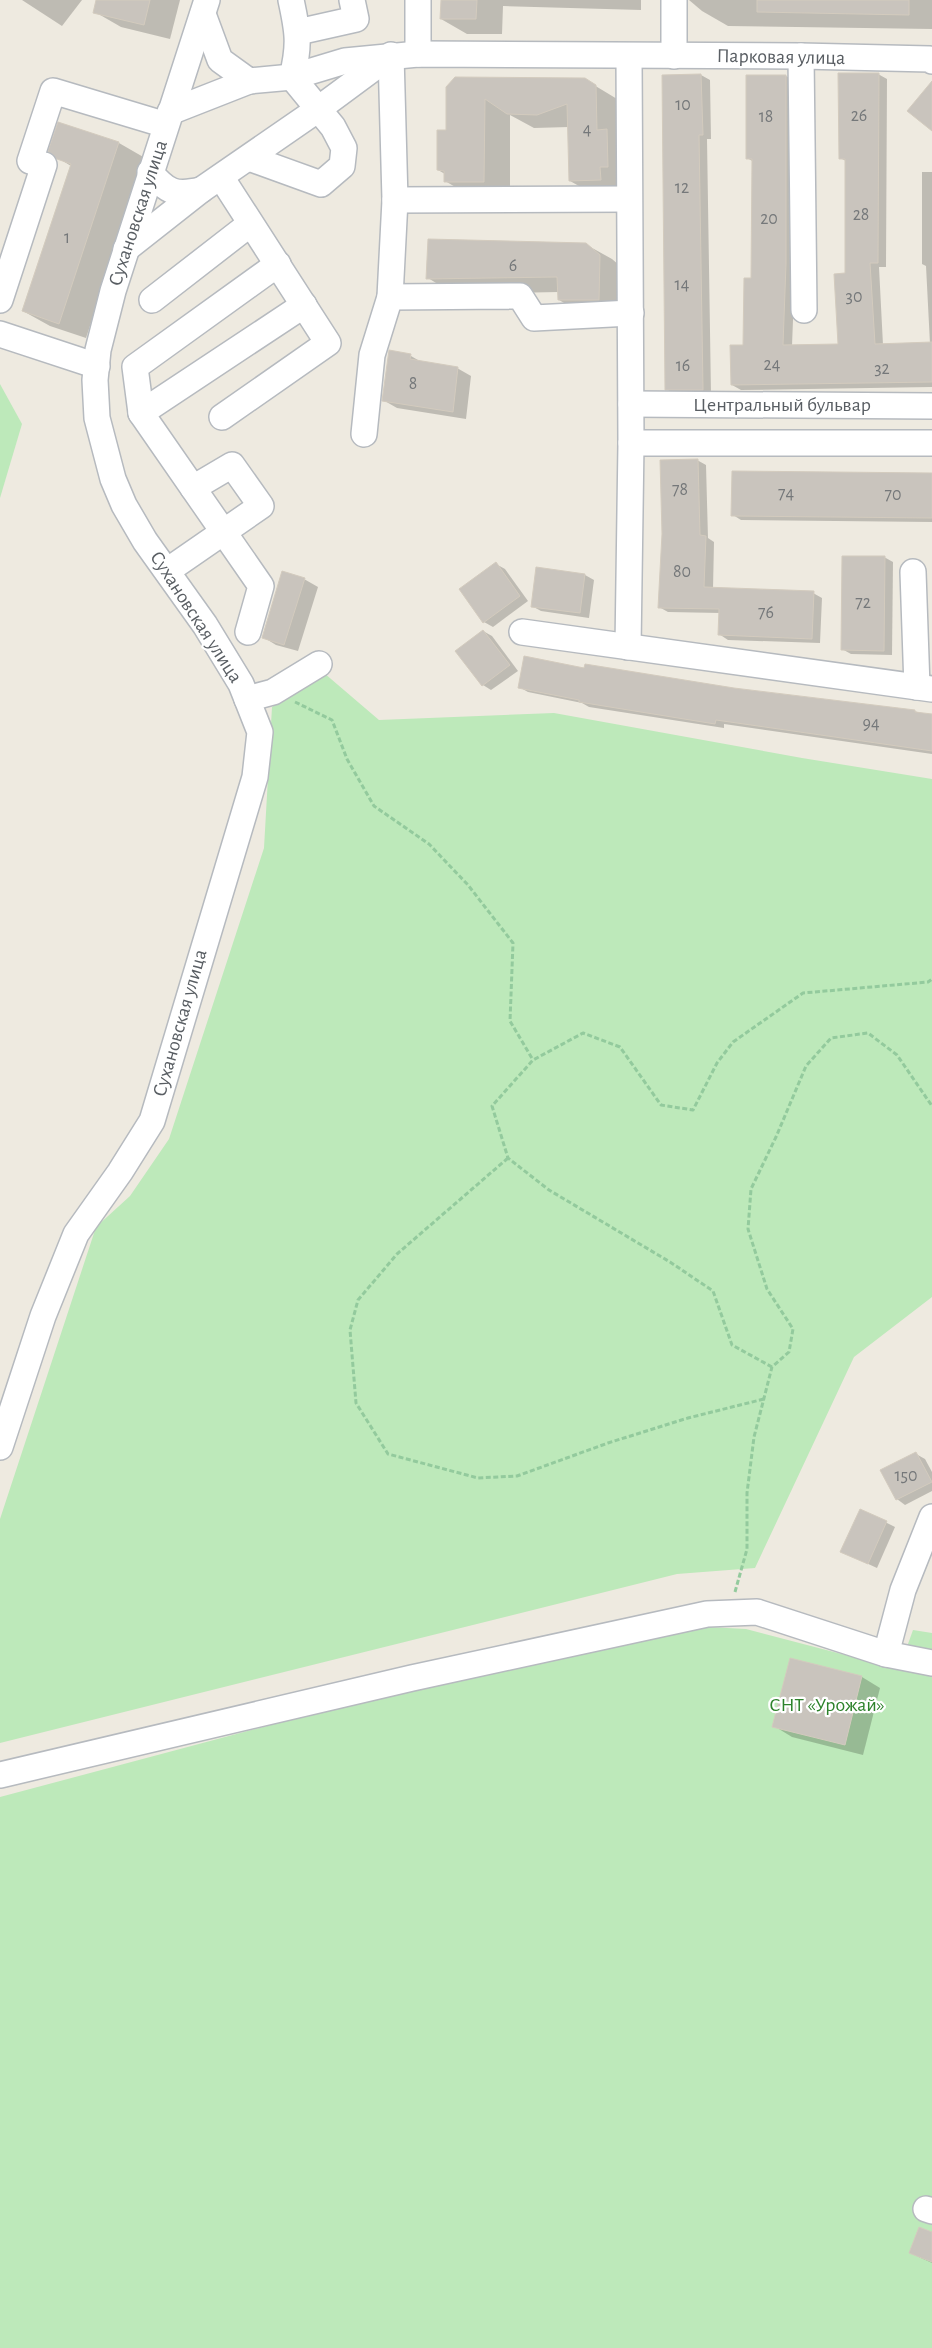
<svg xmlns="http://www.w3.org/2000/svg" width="932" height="2348" viewBox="0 0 932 2348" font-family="'Alegreya Sans',sans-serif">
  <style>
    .green { fill: #bde9ba }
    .shadow { fill: #0003 }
    .building { fill: #c9c4bd; stroke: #d3cbbe }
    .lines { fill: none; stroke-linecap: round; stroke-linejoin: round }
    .minor-casing { stroke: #b6babf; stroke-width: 28 }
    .path { stroke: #93ca9d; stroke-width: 3; stroke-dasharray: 5 2.5; stroke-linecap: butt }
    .minor { stroke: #fff; stroke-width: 25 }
    .labels { text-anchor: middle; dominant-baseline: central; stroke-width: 4.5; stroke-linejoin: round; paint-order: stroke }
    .number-label { font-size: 18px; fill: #75787a }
    .street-label { font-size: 20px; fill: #595e63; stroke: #fff }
    .park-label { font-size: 20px; fill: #2d822b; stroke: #fff }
  </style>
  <rect width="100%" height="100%" fill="#eeeae0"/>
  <!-- green -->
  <g class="green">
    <path d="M0,384L22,424L0,498Z"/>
    <path d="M324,673L379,720L554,713L802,758L932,779V1297L854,1357L755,1568L677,1574L0,1743V1519L96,1227L130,1196L169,1139L264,848L272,707Z"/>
    <path d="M708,1627L746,1629L899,1669L913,1630L932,1633V2348H0V1797L605,1636Z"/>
  </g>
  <!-- shadow -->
  <g class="shadow">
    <path d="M22,0H82L62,26Z"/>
    <path d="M98,0H180L170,39L121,27L95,12Z"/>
    <path d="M442,0H641V10L503,6L502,34H467L441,19Z"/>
    <path d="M689,0H932V29L728,26L702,11Z"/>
    <path d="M878,74L887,79L886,267H879L883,345L930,344L926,266L922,264V172H932V387L741,390L732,385L744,346L753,280L754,162L747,158L786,76L795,81V269L792,346H839L846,275V161L840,158Z"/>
    <path d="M701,75L710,80L711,139H707L711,394H675L666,389Z"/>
    <path d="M584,79L622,102L626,195L597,196L570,181L569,127L534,128L510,115V196H471L445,181V174L438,170L447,132L448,87Z"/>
    <path d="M59,123L119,143L145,158L86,338L50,326L23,311L71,166L58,158Z"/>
    <path d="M585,244L612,259L626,271L625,315H585L559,300V292L454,294L428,278Z"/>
    <path d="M390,351L411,356L423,363L457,368L471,376L466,419L397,408L383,400Z"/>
    <path d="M697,460L706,465L708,538L714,542L713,589L813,593L822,598L820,643L728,640L719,634L720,613L668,612L659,607Z"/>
    <path d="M932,475V522L741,520L733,515Z"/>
    <path d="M884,557L893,562L892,655L851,654L842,649Z"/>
    <path d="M496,564L505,569L528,601L493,627L484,622Z"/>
    <path d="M585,575L594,580L589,618L541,611L532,606Z"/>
    <path d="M304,579L318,587L298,651L276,645L263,637Z"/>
    <path d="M483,631L492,636L518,671L491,690L483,685Z"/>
    <path d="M519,687L733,689L914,711L932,716V754L724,724V728L589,707L582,703L528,692Z"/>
    <path d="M916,1454L925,1459L932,1472V1491L905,1505L897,1499Z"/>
    <path d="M861,1510L895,1527L877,1568L842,1552Z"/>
    <path d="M791,1660L862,1677L880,1688L863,1755L792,1737L774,1726Z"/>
    <path d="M932,2233V2263L910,2253Z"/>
  </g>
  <!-- building -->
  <g class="building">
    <path d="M96,0H150L144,25L93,13Z"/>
    <path d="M441,0H477L476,19H440Z"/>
    <path d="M757,0H909V15L757,12Z"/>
    <path d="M838,73H879L878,263H870L875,344L932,342V382L731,385L730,345H743L744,278H751L752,159H746V75H786V264L783,345L838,344L834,274L845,273V159H839Z"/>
    <path d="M701,74L703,135H699L703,390H665L662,75Z"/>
    <path d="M455,77L585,78L596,85L597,130L607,129L608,167H600L601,180L569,181L567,104L537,115L507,114L485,99L484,182H444V171L437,170V130H446V87Z"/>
    <path d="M932,81V131L907,111Z"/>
    <path d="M58,122L119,142L59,324L22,311L71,164L57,159L48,151Z"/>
    <path d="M428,239L586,243L600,255L599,300H558L557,277L426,279Z"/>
    <path d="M389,350L411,354L410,359L458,367L453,412L382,401Z"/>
    <path d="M698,459L700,535L706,536L704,587L814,591L812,639L718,635L719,609L658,608L662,534L660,460Z"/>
    <path d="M732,471L932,473V518L731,516Z"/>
    <path d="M842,556H885L884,651L841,650Z"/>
    <path d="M496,562L520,596L483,623L459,589Z"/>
    <path d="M536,567L585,574L580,613L531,607Z"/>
    <path d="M282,571L305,578L284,645L262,638Z"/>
    <path d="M483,630L510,665L482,686L455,651Z"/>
    <path d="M524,656L584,668L585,664L734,688L915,710V712L932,714V751L716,720L715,724L579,702V700L518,688Z"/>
    <path d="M916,1452L932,1482L896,1500L880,1470Z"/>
    <path d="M860,1509L887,1521L868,1564L840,1552Z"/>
    <path d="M790,1658L862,1676L845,1745L772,1727Z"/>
    <path d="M919,2227L932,2232V2262L909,2253Z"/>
  </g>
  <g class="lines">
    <!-- minor casing -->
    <g class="minor-casing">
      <g id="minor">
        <path d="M291,0C298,32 300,45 292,77"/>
        <path d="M674,0V56"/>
        <path d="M203,14L220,60L249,81L292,77L345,61L418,54L801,56L930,59L932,61"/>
        <path d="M298,32L356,19L352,0"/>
        <path d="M418,54V0"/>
        <path d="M391,55L395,200L390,297L520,296L534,318L631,313"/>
        <path d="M801,56L804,310"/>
        <path d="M170,112L249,81"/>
        <path d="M249,158L321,184L342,166L344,148L333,127L292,77"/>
        <path d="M150,172C167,192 175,196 201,190"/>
        <path d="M221,177L328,343L222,417"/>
        <path d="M395,200L629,199"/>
        <path d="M126,249L201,190L317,110L390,56"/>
        <path d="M0,300L44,165L30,161L53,91L166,125"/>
        <path d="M152,300L250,224"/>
        <path d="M0,334L97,366"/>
        <path d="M631,404L932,406"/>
        <path d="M141,413L304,305"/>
        <path d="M364,434L372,355L390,297"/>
        <path d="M631,443H932"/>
        <path d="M167,571L261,506L232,465L193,488"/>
        <path d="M913,572L917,687"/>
        <path d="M248,632L261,586L141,413L135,367L278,264"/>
        <path d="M522,632L932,689"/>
        <path d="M628,647L631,443L629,57"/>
        <path d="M247,699L273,692L319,664"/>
        <path d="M0,1447L43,1316L76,1234L120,1172L152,1121L255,777L260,732L241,684L205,625L145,541L124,505L113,479L97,418L95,380L98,350L113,291L207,0"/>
        <path d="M886,1654L903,1590L932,1517"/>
        <path d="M0,1775L412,1678L707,1614L757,1612L886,1654L932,1663"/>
        <path d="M926,2209L932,2211"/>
      </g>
    </g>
    <!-- path -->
    <g class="path">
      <path d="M295,702L332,720L347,759L374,806L429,844L468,885L513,943L510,1021L533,1060"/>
      <path d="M508,1158L397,1254L358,1300L350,1330L356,1403L388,1454L478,1478L517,1476L608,1443L688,1418L764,1399"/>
      <path d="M772,1367L732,1345L713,1291L670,1262L549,1190L508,1158L492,1106L533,1060L583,1033L620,1047L661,1105L693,1110L717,1063L733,1042L803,993L928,982L932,979"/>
      <path d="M735,1592L747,1549V1493L754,1437L772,1367L789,1352L793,1329L767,1289L748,1229L751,1189L776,1137L806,1066L831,1038L868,1033L897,1055L932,1106"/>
    </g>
    <!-- minor -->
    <use href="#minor" class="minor"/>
  </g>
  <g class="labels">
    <!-- number labels -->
    <g class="number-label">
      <text x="683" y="105">10</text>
      <text x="859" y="116">26</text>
      <text x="766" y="117">18</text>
      <text x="587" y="130">4</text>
      <text x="682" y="188">12</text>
      <text x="861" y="215">28</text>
      <text x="769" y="219">20</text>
      <text x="67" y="238">1</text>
      <text x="513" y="266">6</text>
      <text x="682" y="285">14</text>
      <text x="854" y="297">30</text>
      <text x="772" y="365">24</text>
      <text x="683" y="366">16</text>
      <text x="882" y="369">32</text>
      <text x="413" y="384">8</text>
      <text x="680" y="490">78</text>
      <text x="786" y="494">74</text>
      <text x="893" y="495">70</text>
      <text x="682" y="572">80</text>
      <text x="863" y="603">72</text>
      <text x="766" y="613">76</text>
      <text x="871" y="724">94</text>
      <text x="906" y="1476">150</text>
    </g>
    <!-- street labels -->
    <g class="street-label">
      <text transform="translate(781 57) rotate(1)">Парковая улица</text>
      <text transform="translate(138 213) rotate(-72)">Сухановская улица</text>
      <text x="782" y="405">Центральный бульвар</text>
      <text transform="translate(196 617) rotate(57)">Сухановская улица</text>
      <text transform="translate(180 1023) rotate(-74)">Сухановская улица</text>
    </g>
    <!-- park labels -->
    <g class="park-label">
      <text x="827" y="1705">СНТ «Урожай»</text>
    </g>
  </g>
</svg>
